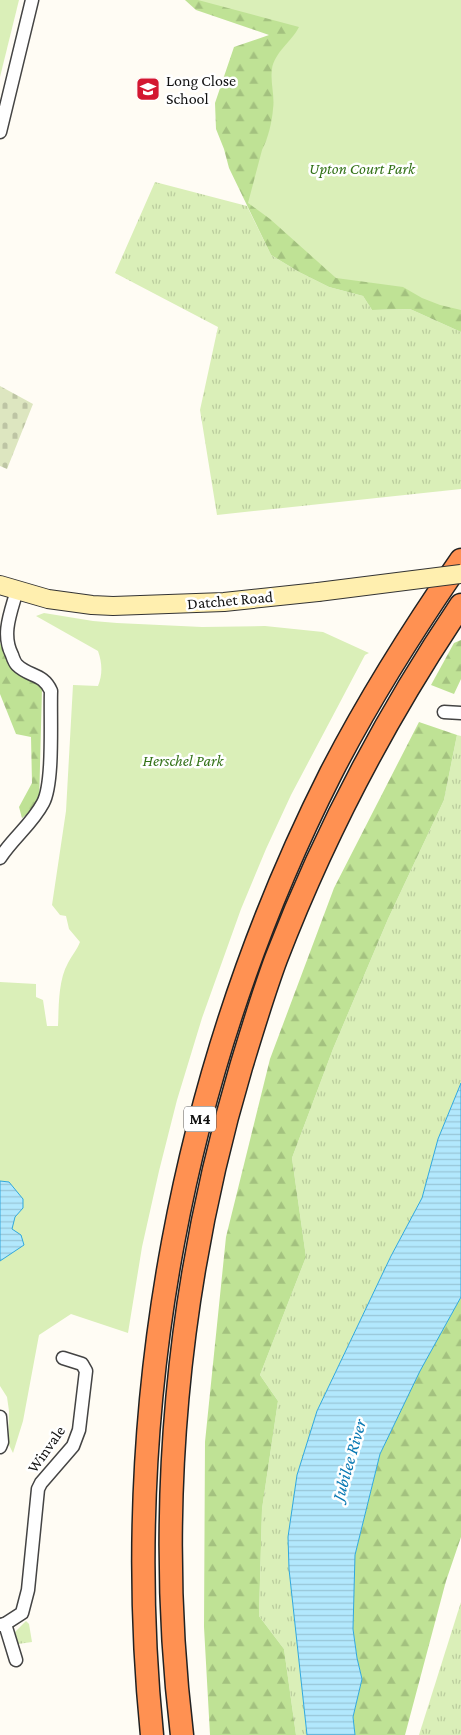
<svg xmlns="http://www.w3.org/2000/svg" width="461" height="1735" viewBox="0 0 461 1735" font-family="'Crimson Pro',serif">
  <style>
    .grass { fill: url(#grass-tufts) }
    .forest { fill: url(#forest-firs) }
    .cemetery { fill: url(#cemetery-stones) }
    .park { fill: #daefb8 }
    .water { fill: url(#water-rules); stroke: #30a8dd }
    .lines { fill: none; stroke-linecap: round; stroke-linejoin: round }
    .minor-casing { stroke: #444; stroke-width: 15 }
    .secondary-casing { stroke: #333; stroke-width: 20 }
    .motorway-casing { stroke: #222; stroke-width: 25 }
    .minor { stroke: #fff; stroke-width: 12 }
    .secondary { stroke: #ffefaf; stroke-width: 18 }
    .motorway { stroke: #ff9152; stroke-width: 22 }
    .secondary-bridge-casing { stroke: #333; stroke-width: 20; stroke-linecap: butt }
    .secondary-bridge { stroke: #ffefaf; stroke-width: 18 }
    .labels { text-anchor: middle; dominant-baseline: central; stroke-width: 5; stroke-linejoin: round; paint-order: stroke }
    .shield { fill: #fff; stroke: #585858; stroke-width: 1 }
    .shield-label { font-size: 15px; font-weight: bold; fill: #111 }
    .poi-label { font-size: 16px; fill: #111; stroke: #fff; text-anchor: start }
    .park-label { font-size: 16px; font-style: italic; fill: #337218; stroke: #fff }
    .street-label { font-size: 16px; fill: #111; stroke: #fff }
    .water-label { font-size: 18px; font-style: italic; fill: #0979b3; stroke: #fff }
  </style>
  <defs>
    <pattern id="grass-tufts" width="24" height="20" patternUnits="userSpaceOnUse" patternTransform="scale(1.25)"><rect width="24" height="20" fill="#daefb8"/><path d="M3 7l-1-3M5 7V3M7 7l1-3M15 17l-1-3M17 17v-4M19 17l1-3" fill="none" stroke="#bacc9d"/></pattern>
    <pattern id="forest-firs" width="22" height="20" patternUnits="userSpaceOnUse" patternTransform="scale(1.25)"><rect width="22" height="20" fill="#bfe295"/><path d="M5 1l3.5 6h-7zM16 11l3.5 6h-7z" fill="#a3c17f"/></pattern>
    <pattern id="cemetery-stones" width="16" height="16" patternUnits="userSpaceOnUse" patternTransform="scale(1.25)"><rect width="16" height="16" fill="#dde6c0"/><path d="M2 7V4a2 2 0 0 1 4 0v3zM10 15v-3a2 2 0 0 1 4 0v3z" fill="#bdc4a4"/></pattern>
    <pattern id="water-rules" width="6" height="5" patternUnits="userSpaceOnUse" patternTransform="scale(1.25)"><rect width="6" height="5" fill="#b2e8fd"/><path d="M0 2.5h6" fill="none" stroke="#98c6d8"/></pattern>
  </defs>
  <rect width="100%" height="100%" fill="#fffcf4"/>
  <!-- grass -->
  <g class="grass">
    <path d="M155,182L247,206L271,255L299,272L329,287L363,296L372,310L410,309L461,332V489L217,515L200,410L218,327L115,273Z"/>
    <path d="M457,735L461,736V1083L438,1139L422,1198L391,1256L317,1411L297,1475L288,1537L289,1569L307,1735H296L284,1649L259,1616L262,1509L278,1401L260,1375L306,1257L292,1158L333,1049L388,919L444,800Z"/>
    <path d="M461,1602V1735H419Z"/>
    <path d="M26,1621L29,1624L32,1642L18,1644L15,1632Z"/>
  </g>
  <!-- forest -->
  <g class="forest">
    <path d="M185,0H302L461,272V332L410,309L372,310L363,296L329,287L299,272L271,255L229,168L224,149L216,129L215,103L234,47L269,35L196,10Z"/>
    <path d="M461,640V679L454,694L431,685L454,643Z"/>
    <path d="M0,643L12,666L42,688L39,805L22,818L19,807L32,783L31,737L16,734L0,694Z"/>
    <path d="M419,722L457,735L444,800L388,919L333,1049L292,1158L306,1257L260,1375L278,1401L262,1509L259,1616L284,1649L296,1735H210L204,1627L205,1442L226,1237L270,1059L334,888Z"/>
    <path d="M461,1297V1537L446,1581L405,1735H355L353,1717L362,1679L357,1658L353,1629L355,1555L380,1454L420,1370Z"/>
  </g>
  <!-- cemetery -->
  <path class="cemetery" d="M0,386L33,404L7,469L0,466Z"/>
  <!-- park -->
  <g class="park">
    <path d="M0,0H19L0,77Z"/>
    <path d="M198,0H461V310L440,305L422,298L403,287L336,278L270,219L248,203L262,150C268,139 272,122 273,109C275,96 270,82 272,69C274,53 292,41 299,27Z"/>
    <path d="M44,613L93,621L117,623L202,627L265,626L323,632L369,653L365,655L291,795L266,849L241,909L202,1018L177,1100L159,1171L142,1247L128,1333L71,1314L39,1335L23,1421L13,1453L8,1443L9,1411L7,1397L0,1386V982L36,984V997L43,1000L47,1026H58C59,1006 58,981 68,963C72,955 77,950 80,942L69,929L66,916L60,915L52,905L66,811L73,685L98,686C103,674 102,662 98,651L36,616Z"/>
  </g>
  <!-- water -->
  <g class="water">
    <path d="M461,1083V1297L420,1371L380,1454L355,1555L353,1629L357,1658L362,1679L353,1717L355,1735H307L289,1569L288,1537L297,1475L317,1411L391,1256L422,1198L438,1139Z"/>
    <path d="M0,1181L9,1182L23,1199V1208L15,1217L12,1229L21,1235L24,1245L0,1261Z"/>
  </g>
  <g class="lines">
    <!-- minor casing -->
    <g class="minor-casing">
      <g id="minor">
        <path d="M0,132L32,0"/>
        <path d="M444,712L461,713"/>
        <path d="M0,858C13,838 32,824 43,803C54,783 50,717 51,691C43,673 29,677 17,665C15,663 13,658 12,655C1,634 11,612 17,590"/>
        <path d="M0,1417L2,1442L0,1447"/>
        <path d="M5,1624L16,1660"/>
        <path d="M0,1625L5,1624L22,1613L28,1590L38,1489L41,1483L73,1446L79,1430L86,1371L82,1364L63,1358"/>
      </g>
    </g>
    <!-- secondary casing -->
    <g class="secondary-casing">
      <path id="secondary" d="M0,585L48,599L92,605L113,606L224,602L318,592"/>
    </g>
    <!-- motorway casing -->
    <g class="motorway-casing">
      <g id="motorway">
        <path d="M152,1735C119,1406 182,1068 331,773C369,699 414,628 461,560"/>
        <path d="M182,1735C155,1511 177,1283 241,1067C252,1031 263,994 276,959C324,834 387,715 461,605"/>
      </g>
    </g>
    <!-- minor -->
    <use href="#minor" class="minor"/>
    <!-- secondary -->
    <use href="#secondary" class="secondary"/>
    <!-- motorway -->
    <use href="#motorway" class="motorway"/>
    <!-- secondary-bridge casing -->
    <g class="secondary-bridge-casing">
      <path id="secondary-bridge" d="M318,592L461,574"/>
    </g>
    <!-- secondary-bridge -->
    <use href="#secondary-bridge" class="secondary-bridge"/>
  </g>
  <!-- icons -->
  <defs>
    <g id="school-square" transform="scale(1.25)"><rect x="-9" y="-9" width="18" height="18" rx="4" fill="#d31731" stroke="#fff"/><path d="M0-5L7-2L0 1L-7-2ZM-4 1L0 2.5L4 1V4Q0 6-4 4Z" fill="#fff"/></g>
  </defs>
  <g fill-rule="evenodd">
    <use href="#school-square" x="148" y="89"/>
  </g>
  <g class="labels">
    <!-- shield labels -->
    <rect class="shield" x="184" y="1106.5" width="32" height="25" rx="4"/>
    <g class="shield-label">
      <text x="200" y="1119">M4</text>
    </g>
    <!-- poi labels -->
    <g class="poi-label">
      <text x="166" y="80">Long Close<tspan x="166" dy="18">School</tspan></text>
    </g>
    <!-- park labels -->
    <g class="park-label">
      <text x="362" y="168">Upton Court Park</text>
      <text x="183" y="760">Herschel Park</text>
    </g>
    <!-- street labels -->
    <g class="street-label">
      <text transform="translate(230 600) rotate(-5)">Datchet Road</text>
      <text transform="translate(46 1449) rotate(-55)">Winvale</text>
    </g>
    <!-- water labels -->
    <g class="water-label">
      <text transform="translate(349 1460) rotate(-74)">Jubilee River</text>
    </g>
  </g>
</svg>
